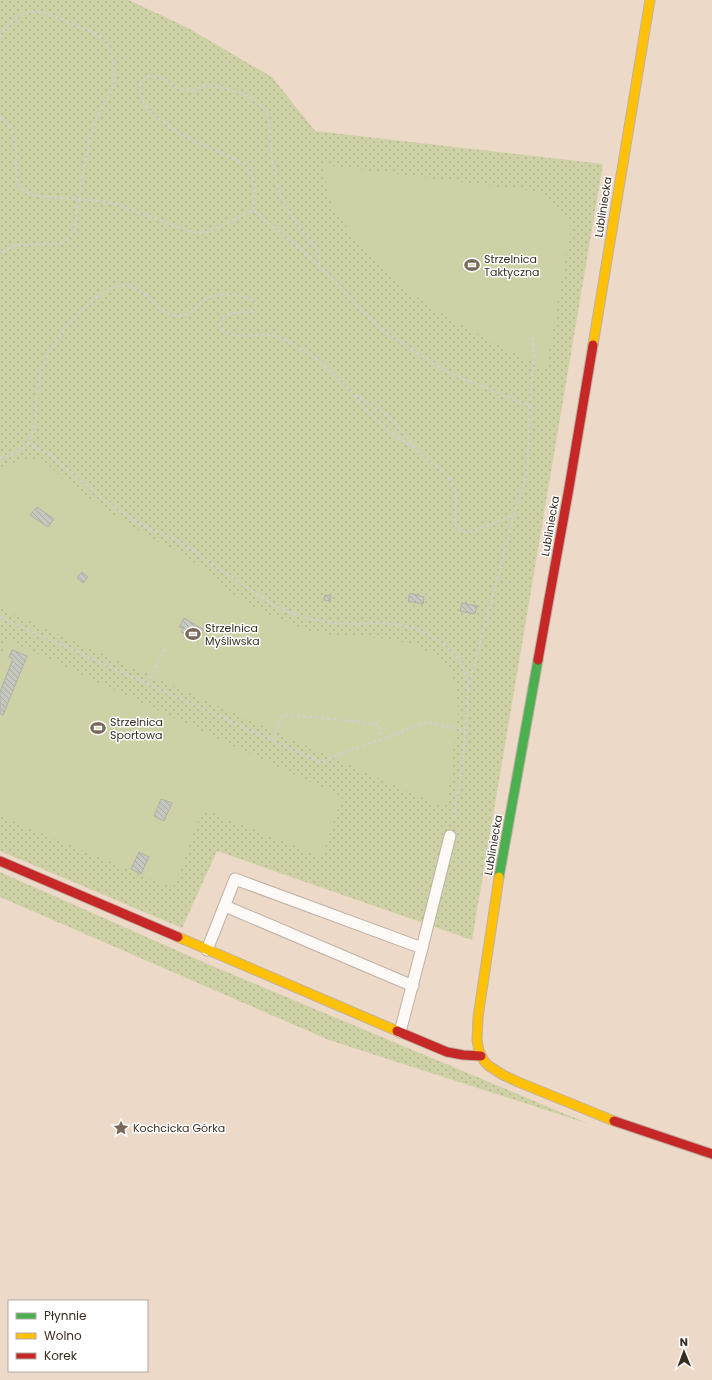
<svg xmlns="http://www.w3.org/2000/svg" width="712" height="1380" viewBox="0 0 712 1380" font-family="Poppins,sans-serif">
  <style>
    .grass { fill: url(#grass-dots) }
    .garden { fill: #ced1a5 }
    .building { fill: url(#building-back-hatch); stroke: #afb0a7 }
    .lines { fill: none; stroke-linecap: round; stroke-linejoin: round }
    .lane-casing { stroke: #bfb0a2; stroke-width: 13 }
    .fast-casing { stroke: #bfb0a2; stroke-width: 11 }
    .slow-casing { stroke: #bfb0a2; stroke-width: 11 }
    .jam-casing { stroke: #bfb0a2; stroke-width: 11 }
    .path { stroke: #d4cec9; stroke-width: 2.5; stroke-dasharray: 3 3; stroke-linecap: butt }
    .lane { stroke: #fcf9f7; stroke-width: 11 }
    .fast { stroke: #4caf50; stroke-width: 9 }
    .slow { stroke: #ffc107; stroke-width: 9 }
    .jam { stroke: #c62828; stroke-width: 9 }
    .path-bridge { stroke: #d4cec9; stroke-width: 2.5; stroke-dasharray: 3 3; stroke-linecap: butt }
    .labels { text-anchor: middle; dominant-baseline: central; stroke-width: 3; stroke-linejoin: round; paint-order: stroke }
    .street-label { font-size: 11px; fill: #382b1f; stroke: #fff }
    .poi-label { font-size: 11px; fill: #382b1f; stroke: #fff; text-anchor: start }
  </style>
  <defs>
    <pattern id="grass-dots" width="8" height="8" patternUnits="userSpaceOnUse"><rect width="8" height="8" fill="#ced1a5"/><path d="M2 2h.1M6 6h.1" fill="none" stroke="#b2b48e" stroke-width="1.8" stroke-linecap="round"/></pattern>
    <pattern id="building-back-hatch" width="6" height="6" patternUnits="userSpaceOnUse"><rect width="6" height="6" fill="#c6c7be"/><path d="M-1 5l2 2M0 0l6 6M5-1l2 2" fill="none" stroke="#ababa3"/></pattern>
  </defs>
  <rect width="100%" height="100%" fill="#edd9c8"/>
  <!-- grass -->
  <g class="grass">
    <path d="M0,0H129L188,28L272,77L315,131L603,164L472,940L217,851L182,928L0,851Z"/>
    <path d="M0,872L203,962L589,1124L329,1040L0,897Z"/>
  </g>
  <!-- garden -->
  <g class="garden">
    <path d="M324,165L541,192L571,227L546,369C476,333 395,297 349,230C342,220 334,209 330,198C326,188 326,176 324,165Z"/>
    <path d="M29,458L44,461L74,488L114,515L154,540L185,555L241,600L271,616L313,632L343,636L391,639L417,646L438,657L450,671L457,688L458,712L449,789L445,808L0,608V467Z"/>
    <path d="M8,640L342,797L322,857L203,809L173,888L0,816V660Z"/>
  </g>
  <!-- building -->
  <g class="building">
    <path d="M37,507L54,519L48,527L30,515Z"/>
    <path d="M82,572L88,577L83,583L77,578Z"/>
    <path d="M410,593L424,597L423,604L408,601Z"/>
    <path d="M325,595L331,596L330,601L324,600Z"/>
    <path d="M462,603L477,606L475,614L460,611Z"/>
    <path d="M184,618L204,630L198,641L181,632L183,628L179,627Z"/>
    <path d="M12,650L27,656L3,715L0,714V692L13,659L9,657Z"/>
    <path d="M161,799L172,803L164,821L154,816Z"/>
    <path d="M139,852L149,857L141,874L131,869Z"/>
  </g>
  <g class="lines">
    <!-- lane casing -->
    <g class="lane-casing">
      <g id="lane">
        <path d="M225,906L413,986"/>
        <path d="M422,948L450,836"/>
        <path d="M207,950L235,879L422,948L400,1032"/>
      </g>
    </g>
    <!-- fast casing -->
    <g class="fast-casing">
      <path id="fast" d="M499,877L538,660"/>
    </g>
    <!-- slow casing -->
    <g class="slow-casing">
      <g id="slow">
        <path d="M593,345L650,0"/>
        <path d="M499,877L478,1017L477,1040L479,1051L484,1061L489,1066L503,1075L518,1082L614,1121"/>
        <path d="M178,937L397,1031"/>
      </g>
    </g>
    <!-- jam casing -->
    <g class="jam-casing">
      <g id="jam">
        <path d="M538,660L569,488L593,345"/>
        <path d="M0,861L178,937"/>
        <path d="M397,1031L447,1052L463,1055L481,1056"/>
        <path d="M614,1121L712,1154"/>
      </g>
    </g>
    <!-- path -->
    <g class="path">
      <path d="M0,37C22,0 44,11 77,26C87,30 100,34 106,42C111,50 114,63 114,72C116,90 103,103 96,119C90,133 88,148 85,163C81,186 77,209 74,232L67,240L58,244L16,245L0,253"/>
      <path d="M0,117C5,122 10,127 13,134C24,170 0,194 48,197"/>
      <path d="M253,210C255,191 257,180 245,164L192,140L177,132L150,112L141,98L140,91L141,82L147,77L154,76L164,79L177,88L185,90H194L203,86H213L223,88L243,94L253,99L263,107L269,118L272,160L280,195L293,219L313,243L319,254L320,268"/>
      <path d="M354,395C373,418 391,434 416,450"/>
      <path d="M530,406L534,358L533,336"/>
      <path d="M27,442L52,456L99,496L126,515L142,525L178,541L273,605C302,619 324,623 355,624C365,624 374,622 383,623C389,624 395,624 401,625C424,629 455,646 464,669C469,682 468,697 467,711C465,748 460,784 453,820"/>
      <path d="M0,458C13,454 26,450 31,437C38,418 35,394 40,374C47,345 89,294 118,286C144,280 156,316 178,316C192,316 197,304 208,298C220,291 244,295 255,301L257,306L255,311C240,314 226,308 220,325C231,346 260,329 278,337C285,339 291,344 297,347C301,349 306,351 310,354C325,364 337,379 351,391C363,401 378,408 391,419C401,428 408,441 418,451C428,462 443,468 451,482C462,498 451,511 457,529L465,532L474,531L514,515L525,481L528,459L530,406L445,371L391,336L364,313L334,280L299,248L253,210C240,215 213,233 200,233C193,233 187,230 181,228L114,203L101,201"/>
      <path d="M0,617L320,762L427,722L466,731"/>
      <path d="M147,684L165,649"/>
      <path d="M468,690L514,515"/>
      <path d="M273,740L283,714L378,724L382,738"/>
    </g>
    <!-- lane -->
    <use href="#lane" class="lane"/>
    <!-- fast -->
    <use href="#fast" class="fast"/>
    <!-- slow -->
    <use href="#slow" class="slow"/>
    <!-- jam -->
    <use href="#jam" class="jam"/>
    <!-- path-bridge -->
    <path class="path-bridge" d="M48,197L101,201"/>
  </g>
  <!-- icons -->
  <defs>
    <g id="stadium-bare" transform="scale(1.2)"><path d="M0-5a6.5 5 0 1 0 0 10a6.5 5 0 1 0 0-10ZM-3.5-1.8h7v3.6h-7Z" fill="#77685a" stroke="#fff" stroke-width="2.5" paint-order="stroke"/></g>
    <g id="sight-bare" transform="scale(1.2)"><path d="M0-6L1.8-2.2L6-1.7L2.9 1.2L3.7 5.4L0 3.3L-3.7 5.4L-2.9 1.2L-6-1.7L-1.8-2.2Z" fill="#77685a" stroke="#fff" stroke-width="2.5" paint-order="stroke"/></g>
  </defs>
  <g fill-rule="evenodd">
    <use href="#stadium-bare" x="472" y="265"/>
    <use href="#stadium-bare" x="193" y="634"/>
    <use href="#stadium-bare" x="98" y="728"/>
    <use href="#sight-bare" x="121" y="1128"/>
  </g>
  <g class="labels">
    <!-- street labels -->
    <g class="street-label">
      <text transform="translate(603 207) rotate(-81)">Lubliniecka</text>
      <text transform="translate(550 526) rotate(-80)">Lubliniecka</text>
      <text transform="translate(493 845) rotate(-80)">Lubliniecka</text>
    </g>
    <!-- poi labels -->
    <g class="poi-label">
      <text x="484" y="259">Strzelnica<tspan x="484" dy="13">Taktyczna</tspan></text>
      <text x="205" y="628">Strzelnica<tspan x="205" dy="13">Myśliwska</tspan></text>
      <text x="110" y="722">Strzelnica<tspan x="110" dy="13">Sportowa</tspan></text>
      <text x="133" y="1128">Kochcicka Górka</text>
    </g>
  </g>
  <!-- legend -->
  <rect x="8" y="1300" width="140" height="72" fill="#ffffff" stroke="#afaaa5"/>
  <rect x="16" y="1313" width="20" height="6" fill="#4caf50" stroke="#afaaa5"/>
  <text x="44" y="1320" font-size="12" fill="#382b1f">Płynnie</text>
  <rect x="16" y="1333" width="20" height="6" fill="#ffc107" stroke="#afaaa5"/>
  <text x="44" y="1340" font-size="12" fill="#382b1f">Wolno</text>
  <rect x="16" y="1353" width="20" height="6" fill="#c62828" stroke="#afaaa5"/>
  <text x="44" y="1360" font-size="12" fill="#382b1f">Korek</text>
  <!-- north arrow -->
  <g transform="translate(684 1352) rotate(359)" stroke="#ffffff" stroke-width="3" paint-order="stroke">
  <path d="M0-3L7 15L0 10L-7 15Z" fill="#382b1f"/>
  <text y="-6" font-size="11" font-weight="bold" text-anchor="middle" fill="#382b1f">N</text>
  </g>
</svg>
